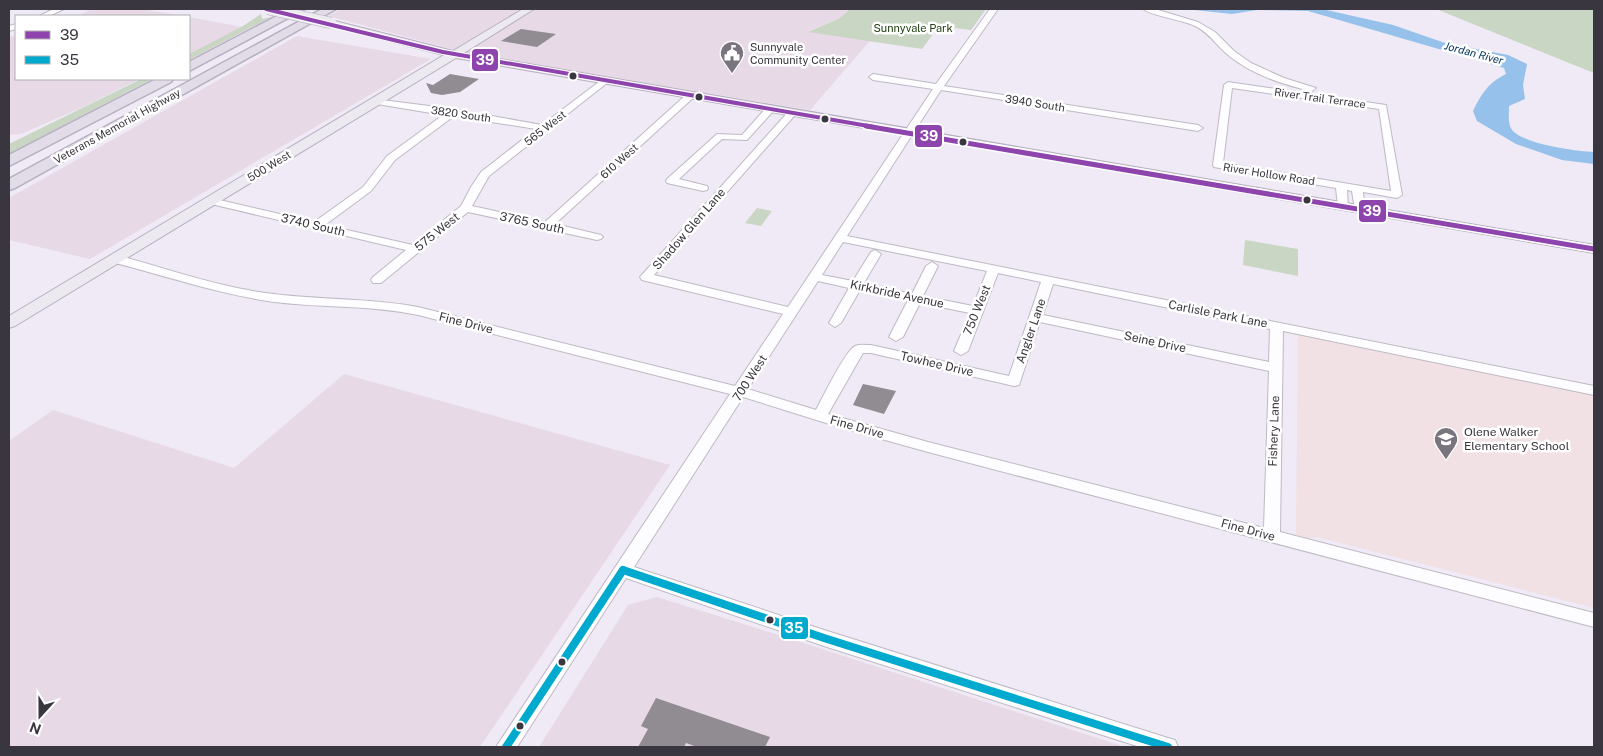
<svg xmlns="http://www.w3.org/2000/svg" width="1603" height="756" viewBox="0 0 1603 756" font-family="'Public Sans',sans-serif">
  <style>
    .industrial { fill: #e7d9e6 }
    .education { fill: #f1e0e4 }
    .green { fill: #c8d6c3 }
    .water { fill: #96c1ea }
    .building { fill: #918b92 }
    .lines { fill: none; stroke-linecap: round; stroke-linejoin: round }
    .minor-casing { stroke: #bebac3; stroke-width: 2 }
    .major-casing { stroke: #b7afc0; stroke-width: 2 }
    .highway-casing { stroke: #b7afc0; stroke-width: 3 }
    .minor { fill: #fdfcfe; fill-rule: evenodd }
    .major { fill: #ede9f1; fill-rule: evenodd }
    .highway { fill: #e2dce8; fill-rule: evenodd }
    .major-bridge-casing { stroke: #b7afc0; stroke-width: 12; stroke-linecap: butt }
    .major-bridge { stroke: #ede9f1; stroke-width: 11 }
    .bus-1-far1-casing { stroke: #fff; stroke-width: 6 }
    .bus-1-casing { stroke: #fff; stroke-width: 8 }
    .bus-2-casing { stroke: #fff; stroke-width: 12 }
    .bus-1-far1 { stroke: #8e44ad; stroke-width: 4 }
    .bus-1 { stroke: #8e44ad; stroke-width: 5 }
    .bus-2 { stroke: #00a9ce; stroke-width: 8 }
    .bus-dot { fill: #3a363f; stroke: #fff; stroke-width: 2 }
    .labels { text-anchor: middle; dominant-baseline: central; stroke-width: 5; stroke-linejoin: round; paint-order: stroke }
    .far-park-label { font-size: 11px; fill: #213f11; stroke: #fff }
    .far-poi-label { font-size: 11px; fill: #3a363f; stroke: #fff; text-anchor: start }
    .far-water-label { font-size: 11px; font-style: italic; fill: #033659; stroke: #fff }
    .far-street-label { font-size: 11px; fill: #3a363f; stroke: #fff }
    .street-label { font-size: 12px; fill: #3a363f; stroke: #fff }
    .poi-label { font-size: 12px; fill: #3a363f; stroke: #fff; text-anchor: start }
    .line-badge { stroke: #fff; stroke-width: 2 }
    .badge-label { font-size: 14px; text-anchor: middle; font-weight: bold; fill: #fff }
  </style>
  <rect width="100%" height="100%" fill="#efeaf6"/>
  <!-- industrial -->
  <g class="industrial">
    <path d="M92,9H141L184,16H78Z"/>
    <path d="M342,9H850L840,18L809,31L868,40L869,42L810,110L466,53L328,16Z"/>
    <path d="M189,17L242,27L189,54Z"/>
    <path d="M9,36L16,37V79H139L81,108L21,134L9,135Z"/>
    <path d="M297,36L431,59L90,259L9,240V198Z"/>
    <path d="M344,374L670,465L480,747H9V441L53,410L234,468Z"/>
    <path d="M657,597L788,638L1125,747H539L628,605Z"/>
  </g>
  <!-- education -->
  <path class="education" d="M1298,335L1594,395V608L1317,537L1309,538L1296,535Z"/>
  <!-- green -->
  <g class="green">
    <path d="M850,9H986L971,30L939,26L922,49L808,32L840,18Z"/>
    <path d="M1436,9H1594V73Z"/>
    <path d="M261,14L262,19L271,17L189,60V54L243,26Z"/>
    <path d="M141,79H152L9,154V144Z"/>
    <path d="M757,208L772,211L761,226L745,223Z"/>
    <path d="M1245,240L1298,249V276L1243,265Z"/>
  </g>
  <!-- water -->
  <path class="water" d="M1185,9H1322L1393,25L1445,43L1508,55L1527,64L1523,85L1525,99L1509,106C1509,114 1507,126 1514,132C1529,145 1575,151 1594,152V164L1562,160L1516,144L1477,121L1473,111C1482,93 1488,83 1506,74L1504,68L1308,11L1257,10L1232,14Z"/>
  <!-- building -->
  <g class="building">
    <path d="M521,29L556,34L537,47L501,41Z"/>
    <path d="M450,74L479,79L460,92L442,95L431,93L426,83L433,85Z"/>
    <path d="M863,384L896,391L884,414L853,405Z"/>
    <path d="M656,698L770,737L765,747H697L686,743L684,747H638L648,729L641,726Z"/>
  </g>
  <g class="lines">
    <!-- minor casing -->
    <g class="minor-casing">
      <g id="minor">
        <path d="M54,9H64L49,16H39Z"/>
        <path d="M990,9H998L944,86L1198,125L1203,128L1198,131L941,90L847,236L1594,386V395L1283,331L1280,532L1594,613V627L928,452L842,428L743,397L634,567L824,630L1168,738L1175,740L1178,747H1140L824,646L626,578L517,747H496L730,394L418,315C370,305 322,308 274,302C219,294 165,276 112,262L110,259L116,255C169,269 220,288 274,294C322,300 370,298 418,307L735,386L783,314L642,280L640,277L789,111L792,110L797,113L795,115L654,275L788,307L933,89L873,80L869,77L873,74L936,84ZM843,242L987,271L973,306L923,296L938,266L932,262L926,266L912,294L864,283L881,254L875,250L871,252L853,281L822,275ZM998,273L1041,282L1009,376L871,345C866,345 860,344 855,346C845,351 823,397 816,410L748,389L818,281L849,288L829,323L835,327L841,323L860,290L908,300L889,337L896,341L903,337L920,303L970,313L954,351L961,355L968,351ZM1053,284L1270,329L1269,362L1043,315ZM1040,322L1269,371L1264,528L928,442L828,414L863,353H871L1014,386L1019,385Z"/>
        <path d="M1143,9H1155L1198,22L1215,32L1234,51L1251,63L1284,78L1316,88L1312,91C1283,85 1251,74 1228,55C1217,46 1210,34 1197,27C1182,19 1154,17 1143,9Z"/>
        <path d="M16,24V29L9,31V26Z"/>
        <path d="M604,78L607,79V83L489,176L472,206L545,222L687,94H693V98L555,224L601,235L603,237L601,239L597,240L468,212L381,283H373L371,280L373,277L406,250L211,204L206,201L211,198L314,222L363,187L387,156L443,115L377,104L374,103V99L453,109L542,125ZM454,116L536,129L481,172L471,187L461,206L413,245L325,225L371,191L395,160Z"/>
        <path d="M1228,82L1386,105L1402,195L1397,198L1363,192L1365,210L1360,213L1355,210L1352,191L1347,190L1348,207L1343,210L1338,207L1336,188L1214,167L1213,165L1224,85ZM1232,88L1379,109L1391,191L1223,163Z"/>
        <path d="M770,106L775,109L747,140L722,139L679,179L707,186L708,188L707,190L703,191L667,183L666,181L667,179L717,134L742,135L767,107Z"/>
      </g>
    </g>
    <!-- major casing -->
    <g class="major-casing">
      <path id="major" d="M523,9H534L464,53L1594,245V253L456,58L15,326L9,328V316L444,55L327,25V21L331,20L453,51Z"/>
    </g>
    <!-- highway casing -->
    <g class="highway-casing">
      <g id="highway">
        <path d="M290,9H305L189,71V62Z"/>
        <path d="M322,9H336L15,188L9,190V179Z"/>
        <path d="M156,79H173L171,82L9,166V155Z"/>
      </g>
    </g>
    <!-- minor -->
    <use href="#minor" class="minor"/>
    <!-- major -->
    <use href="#major" class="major"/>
    <!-- highway -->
    <use href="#highway" class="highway"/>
    <!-- major-bridge casing -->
    <g class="major-bridge-casing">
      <path id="major-bridge" d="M268,9L331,23"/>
    </g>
    <!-- major-bridge -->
    <use href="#major-bridge" class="major-bridge"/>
    <!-- bus-1-far1 casing -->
    <g class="bus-1-far1-casing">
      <path id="bus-1-far1" d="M266,9L443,52L874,127"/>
    </g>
    <!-- bus-1 casing -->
    <g class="bus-1-casing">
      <path id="bus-1" d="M866,126L1594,249"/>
    </g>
    <!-- bus-2 casing -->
    <g class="bus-2-casing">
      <g id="bus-2">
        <path d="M623,570L824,638L1168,747"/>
        <path d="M506,747L623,570"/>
      </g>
    </g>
    <!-- bus-1-far1 -->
    <use href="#bus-1-far1" class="bus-1-far1"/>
    <!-- bus-1 -->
    <use href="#bus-1" class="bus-1"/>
    <!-- bus-2 -->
    <use href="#bus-2" class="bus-2"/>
  </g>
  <!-- icons -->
  <defs>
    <g id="civic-pin" transform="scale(1.25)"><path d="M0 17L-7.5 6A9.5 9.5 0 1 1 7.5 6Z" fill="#79757f" stroke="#fff"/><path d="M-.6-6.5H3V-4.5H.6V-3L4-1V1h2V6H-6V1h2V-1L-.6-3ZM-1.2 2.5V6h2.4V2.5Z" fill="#fff"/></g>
    <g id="school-pin" transform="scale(1.25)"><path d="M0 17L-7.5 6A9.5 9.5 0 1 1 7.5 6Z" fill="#79757f" stroke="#fff"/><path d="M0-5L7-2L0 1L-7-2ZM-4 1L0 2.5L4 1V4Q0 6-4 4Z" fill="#fff"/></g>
  </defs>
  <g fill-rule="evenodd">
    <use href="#civic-pin" x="732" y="53"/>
    <use href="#school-pin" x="1446" y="439"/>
  </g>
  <!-- markers -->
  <g class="bus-dot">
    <circle cx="573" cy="76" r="4.5"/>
    <circle cx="699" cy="97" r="4.5"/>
    <circle cx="825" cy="119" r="4.5"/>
    <circle cx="963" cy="142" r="4.5"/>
    <circle cx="1307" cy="200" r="4.5"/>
    <circle cx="770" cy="620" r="4.5"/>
    <circle cx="562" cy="662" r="4.5"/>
    <circle cx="520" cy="726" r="4.5"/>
  </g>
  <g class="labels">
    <!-- far-park labels -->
    <g class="far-park-label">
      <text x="913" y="28">Sunnyvale Park</text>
    </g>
    <!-- far-poi labels -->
    <g class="far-poi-label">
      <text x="750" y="47">Sunnyvale<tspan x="750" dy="13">Community Center</tspan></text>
    </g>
    <!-- far-water labels -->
    <g class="far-water-label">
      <text transform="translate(1474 53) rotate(15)">Jordan River</text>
    </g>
    <!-- far-street labels -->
    <g class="far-street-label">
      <text transform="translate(1320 98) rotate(8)">River Trail Terrace</text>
      <text transform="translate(1035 103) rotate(9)">3940 South</text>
      <text transform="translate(461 114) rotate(8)">3820 South</text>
      <text transform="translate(117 126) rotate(-29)">Veterans Memorial Highway</text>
      <text transform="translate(545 128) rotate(-38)">565 West</text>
      <text transform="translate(619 161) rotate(-42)">610 West</text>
      <text transform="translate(269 166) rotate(-31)">500 West</text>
      <text transform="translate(1269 174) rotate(9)">River Hollow Road</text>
    </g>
    <!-- street labels -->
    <g class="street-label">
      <text transform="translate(532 223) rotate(12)">3765 South</text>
      <text transform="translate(313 225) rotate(13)">3740 South</text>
      <text transform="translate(689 229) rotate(-49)">Shadow Glen Lane</text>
      <text transform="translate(437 232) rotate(-39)">575 West</text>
      <text transform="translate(897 294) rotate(12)">Kirkbride Avenue</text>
      <text transform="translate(977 310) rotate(-68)">750 West</text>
      <text transform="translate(1218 314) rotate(11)">Carlisle Park Lane</text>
      <text transform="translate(466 323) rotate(14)">Fine Drive</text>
      <text transform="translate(1031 331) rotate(-71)">Angler Lane</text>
      <text transform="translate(1155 342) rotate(12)">Seine Drive</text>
      <text transform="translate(937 364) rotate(13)">Towhee Drive</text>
      <text transform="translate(750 378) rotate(-57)">700 West</text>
      <text transform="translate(857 427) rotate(16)">Fine Drive</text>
      <text transform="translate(1274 431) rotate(-88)">Fishery Lane</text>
      <text transform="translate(1248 530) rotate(15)">Fine Drive</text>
    </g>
    <!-- poi labels -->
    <g class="poi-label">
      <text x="1464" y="432">Olene Walker<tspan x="1464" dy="14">Elementary School</tspan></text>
    </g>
  </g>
  <g class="line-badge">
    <rect x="471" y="48" width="28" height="24" rx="5" fill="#8e44ad"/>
    <rect x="914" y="124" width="29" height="24" rx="5" fill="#8e44ad"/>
    <rect x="1358" y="199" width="29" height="24" rx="5" fill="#8e44ad"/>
    <rect x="780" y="616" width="29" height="24" rx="5" fill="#00a9ce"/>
  </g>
  <g class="badge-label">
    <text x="485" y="65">39</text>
    <text x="929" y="141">39</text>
    <text x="1372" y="216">39</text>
    <text x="794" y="633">35</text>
  </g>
  <!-- border -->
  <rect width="1603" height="756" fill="none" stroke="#3a363f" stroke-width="20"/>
  <!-- legend -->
  <rect x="15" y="15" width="175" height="65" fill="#ffffff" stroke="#b0afb2"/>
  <rect x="25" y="31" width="25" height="8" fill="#8e44ad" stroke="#b0afb2"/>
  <text x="60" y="40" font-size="15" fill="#3a363f">39</text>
  <rect x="25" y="56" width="25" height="8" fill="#00a9ce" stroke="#b0afb2"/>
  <text x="60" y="65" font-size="15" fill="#3a363f">35</text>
  <!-- north arrow -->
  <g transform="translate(40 716) rotate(201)" stroke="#ffffff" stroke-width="4" paint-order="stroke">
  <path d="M0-4L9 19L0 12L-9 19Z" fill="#3a363f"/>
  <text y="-8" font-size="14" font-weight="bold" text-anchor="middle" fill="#3a363f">N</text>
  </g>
</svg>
